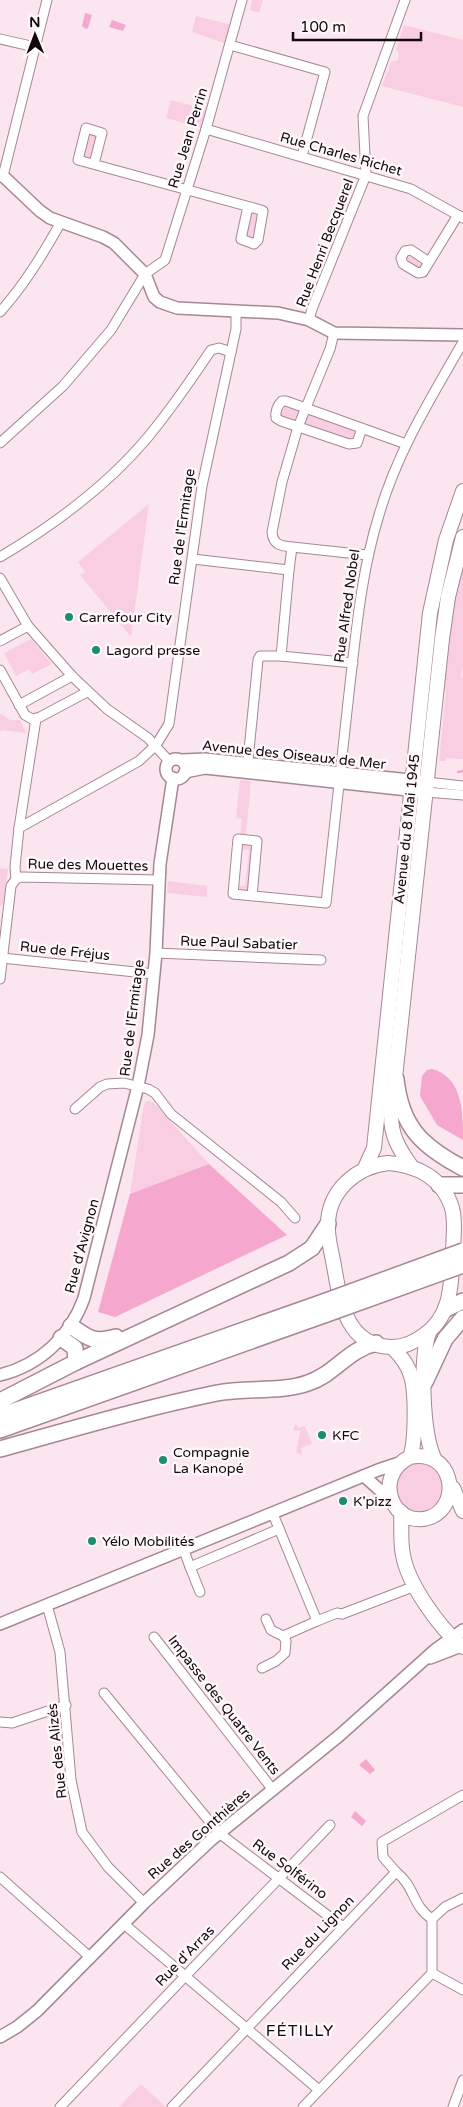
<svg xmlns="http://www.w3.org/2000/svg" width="463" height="2107" viewBox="0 0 463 2107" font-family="'Varela Round',sans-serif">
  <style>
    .green { fill: #f9cee2 }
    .water { fill: #f5a7cd }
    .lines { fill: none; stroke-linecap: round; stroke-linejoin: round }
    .stream { stroke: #f5a7cd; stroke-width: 2.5 }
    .minor-casing { stroke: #a68795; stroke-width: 11 }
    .tertiary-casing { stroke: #a68795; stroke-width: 14 }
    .primary-casing { stroke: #a68795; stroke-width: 16 }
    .trunk-casing { stroke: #a68795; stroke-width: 18 }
    .minor { stroke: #fff; stroke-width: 9 }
    .tertiary { stroke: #fff; stroke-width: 11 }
    .primary { stroke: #fff; stroke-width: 14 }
    .trunk { stroke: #fff; stroke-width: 15 }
    .trunk-bridge-casing { stroke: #a68795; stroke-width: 18; stroke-linecap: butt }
    .trunk-bridge { stroke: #fff; stroke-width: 15 }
    .poi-dot { fill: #1c8d6e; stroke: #fff8fb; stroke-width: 2 }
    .labels { text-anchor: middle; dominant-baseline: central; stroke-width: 5; stroke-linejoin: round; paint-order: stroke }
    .street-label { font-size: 14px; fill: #12080d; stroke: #fff8fb }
    .poi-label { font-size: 14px; fill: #12080d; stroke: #fff8fb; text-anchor: start }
    .quarter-label { font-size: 16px; letter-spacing: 1px; fill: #12080d; stroke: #fff8fb }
  </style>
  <rect width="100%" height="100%" fill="#fbe6ef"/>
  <!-- green -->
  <g class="green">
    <path d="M252,0H263L259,13L250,10Z"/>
    <path d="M196,16L235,26L230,45L192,32Z"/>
    <path d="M404,25L463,40V107L382,86L391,62L398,60L399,54L396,49Z"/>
    <path d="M171,100L211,111L206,129L166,118Z"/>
    <path d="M86,128L102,133L94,164L78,160Z"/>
    <path d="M261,210L258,240L241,235L247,211Z"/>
    <path d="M405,251L429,262L418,273L401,256Z"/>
    <path d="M282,401L362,428L357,443L281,421L278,404Z"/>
    <path d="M149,504L131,637L80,575L85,572L78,562Z"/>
    <path d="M463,556V667L461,677L463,678V759L446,758V761H439L446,691L442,686L447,636Z"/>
    <path d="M31,639L52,664L32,674L29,669L16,676L4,653Z"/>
    <path d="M2,714L10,720H20L26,733L2,730L0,732V715Z"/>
    <path d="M240,780L251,781L246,835L240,834L242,819L236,818Z"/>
    <path d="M246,844L249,845L252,849L249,888L245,892L242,891L238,886H245L249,850L242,849Z"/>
    <path d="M0,868L8,869L3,904L0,906Z"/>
    <path d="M168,881L207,886V897L167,893Z"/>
    <path d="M147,1101L153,1102L209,1164L130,1194L144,1104Z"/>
    <path d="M296,1423L298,1428L305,1426L312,1444L301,1448L302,1454L296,1453L300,1431L293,1430Z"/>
    <circle cx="420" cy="1487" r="24"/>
    <path d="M141,2084L166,2107H119Z"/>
  </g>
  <!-- water -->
  <g class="water">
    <path d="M85,13L92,15L88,28L86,29L82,26Z"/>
    <path d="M112,20L126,25L123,31L109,27Z"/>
    <path d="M432,1069C463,1077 463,1113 463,1140L437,1125L420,1096L422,1076L427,1070Z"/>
    <path d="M209,1164L287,1235L115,1317L98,1312L130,1194Z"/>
    <path d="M366,1759L375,1770L370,1774L359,1765Z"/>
    <path d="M355,1811L366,1821L362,1826L351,1817Z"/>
  </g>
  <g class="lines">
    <!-- stream -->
    <path class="stream" d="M458,772L463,771"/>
    <!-- minor casing -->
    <g class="minor-casing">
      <g id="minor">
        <path d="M0,39L35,47"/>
        <path d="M230,45L325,72L302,156"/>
        <path d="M206,129L411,189L463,218"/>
        <path d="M94,164L102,133L86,128L78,160L261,210L263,211L258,240L254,244L241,239L247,211L251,207"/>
        <path d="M3,176L47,0"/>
        <path d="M429,262L411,250L405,251L401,258L403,264L418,273L423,272L458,215"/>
        <path d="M0,312C25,284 43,254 61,222"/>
        <path d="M309,320L312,309L366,175L363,116L405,0"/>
        <path d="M362,428L357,443L349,444L281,421L276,418C275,411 277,406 282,401H286L406,444"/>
        <path d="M0,443L63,386L111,330L145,274L165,260L206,129L242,0"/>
        <path d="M292,547C281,546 273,545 272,532L282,482L298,427L330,349L334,333"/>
        <path d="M0,557C54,525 107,486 148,437C171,409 191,380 211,350L219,348L231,352"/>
        <path d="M193,559L289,570L292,547L367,555"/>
        <path d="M0,578L28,626L72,676L107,709L148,738L169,761"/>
        <path d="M0,641L28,626"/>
        <path d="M281,656L353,663"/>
        <path d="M0,670L25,715L32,719L40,717L87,692"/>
        <path d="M19,705L72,676"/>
        <path d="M247,770L258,660L260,656H281L289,570"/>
        <path d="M427,782L463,786"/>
        <path d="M426,792L463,795"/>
        <path d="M19,828L139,761L156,745L169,724L202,486L231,352L236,329V312"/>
        <path d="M16,879L21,877L159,880"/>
        <path d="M252,896L257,841L238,839L233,894L326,903C334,833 341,763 349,693C356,633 361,573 379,515C397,452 431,398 463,342"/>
        <path d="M156,953L321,960"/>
        <path d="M2,958L154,974"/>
        <path d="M0,979L11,886L16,879L15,867L19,828L36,719"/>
        <path d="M75,1109L100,1087L107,1084L124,1083L148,1089L155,1093L171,1114L281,1202L295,1218"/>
        <path d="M273,1514L317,1621L337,1613L342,1614L415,1586"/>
        <path d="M183,1548L190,1567L279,1529"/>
        <path d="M190,1567L200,1592"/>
        <path d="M47,1605L60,1652L71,1780L82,1832L108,1867L144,1903"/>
        <path d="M266,1619L271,1630L283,1636"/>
        <path d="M154,1637L273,1790"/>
        <path d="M262,1668L276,1661L285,1653L286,1641L283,1636L317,1621"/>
        <path d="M104,1693L219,1833L343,1927"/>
        <path d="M0,1722L12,1723L66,1705"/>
        <path d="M396,1872C415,1886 412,1906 432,1919"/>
        <path d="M0,1877L91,1958"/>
        <path d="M124,1924L319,2090"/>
        <path d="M432,1973L463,1990"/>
        <path d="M60,2107L330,1825"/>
        <path d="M172,2107L396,1872L383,1857L382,1842L463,1795"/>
        <path d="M303,2107L432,1973V1919L445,1907L463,1898"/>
        <path d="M453,2107L463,2080"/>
      </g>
    </g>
    <!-- tertiary casing -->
    <g class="tertiary-casing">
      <g id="tertiary">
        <path d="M0,176H3L40,211L50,218L103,237L114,243L145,274L154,297L160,302L177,308L278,313L309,320L334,333L463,335"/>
        <circle cx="176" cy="769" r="10"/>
        <path d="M182,760L205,759L420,781"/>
        <path d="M185,772L205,768L426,792"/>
        <path d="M0,1375C40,1365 70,1337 84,1298L138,1086L148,1035L156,953L160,864L173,778"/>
        <path d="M364,1476L392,1501"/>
        <path d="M0,1624L378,1470L399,1463"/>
        <path d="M430,1658L456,1648L463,1643"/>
        <path d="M0,2037L17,2027L37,2011L144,1903L211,1840L340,1735L435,1650L463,1630"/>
      </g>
    </g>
    <!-- primary casing -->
    <g class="primary-casing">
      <g id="primary">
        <path d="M388,1163C417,1165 443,1178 452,1208C456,1222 453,1239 453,1253C451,1284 452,1316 424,1335C415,1342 403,1347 392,1347C346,1347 340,1300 334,1266C332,1253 327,1238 328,1225C328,1191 356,1167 388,1163Z"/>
        <path d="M411,1166C399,1149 391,1136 391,1115L442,639L448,597L463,537"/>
        <path d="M365,1168L374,1148L430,613L446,540L463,491"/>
        <path d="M429,1332C420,1360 422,1431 434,1458"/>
        <path d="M392,1347C400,1355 408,1364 411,1376C416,1391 416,1442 410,1457C371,1476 393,1531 431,1517C463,1503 452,1448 410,1457"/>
        <path d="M453,1488L463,1511"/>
        <path d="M401,1512C402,1526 400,1541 403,1555C408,1584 440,1629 463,1647"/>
      </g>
    </g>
    <!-- trunk casing -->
    <g class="trunk-casing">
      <g id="trunk">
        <path d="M396,1079C401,1126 421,1146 463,1168"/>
        <path d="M439,1185H463"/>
        <path d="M446,1309L463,1301"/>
        <path d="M71,1326C89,1339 94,1343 116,1337"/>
        <path d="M61,1338L75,1348L76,1362"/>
        <path d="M425,1382L445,1339L463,1318"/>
        <path d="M0,1401L76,1362L289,1263L312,1248L328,1224"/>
        <path d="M0,1416L326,1301"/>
        <path d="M0,1430L327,1314"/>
        <path d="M0,1449C72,1429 144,1408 217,1393C247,1387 279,1393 308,1383C335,1374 347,1350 376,1343"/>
      </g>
    </g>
    <!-- minor -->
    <use href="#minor" class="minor"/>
    <!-- tertiary -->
    <use href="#tertiary" class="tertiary"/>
    <!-- primary -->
    <use href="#primary" class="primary"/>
    <!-- trunk -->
    <use href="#trunk" class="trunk"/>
    <!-- trunk-bridge casing -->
    <g class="trunk-bridge-casing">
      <g id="trunk-bridge">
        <path d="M326,1301L463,1251"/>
        <path d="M327,1314L463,1265"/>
      </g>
    </g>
    <!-- trunk-bridge -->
    <use href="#trunk-bridge" class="trunk-bridge"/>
  </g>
  <!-- markers -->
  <g class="poi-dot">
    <circle cx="69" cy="617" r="5"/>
    <circle cx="96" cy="650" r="5"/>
    <circle cx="322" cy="1435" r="5"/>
    <circle cx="163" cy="1460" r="5"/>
    <circle cx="343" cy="1501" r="5"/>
    <circle cx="92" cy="1541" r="5"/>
  </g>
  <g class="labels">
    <!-- street labels -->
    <g class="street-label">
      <text transform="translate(188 138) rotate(-73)">Rue Jean Perrin</text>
      <text transform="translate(341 154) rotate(16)">Rue Charles Richet</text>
      <text transform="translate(325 243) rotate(-69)">Rue Henri Becquerel</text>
      <text transform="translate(182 527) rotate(-82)">Rue de l'Ermitage</text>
      <text transform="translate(347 606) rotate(-82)">Rue Alfred Nobel</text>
      <text transform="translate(294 755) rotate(6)">Avenue des Oiseaux de Mer</text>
      <text transform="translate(407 829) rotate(-84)">Avenue du 8 Mai 1945</text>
      <text transform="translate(88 865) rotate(1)">Rue des Mouettes</text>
      <text transform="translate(239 943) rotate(2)">Rue Paul Sabatier</text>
      <text transform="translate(65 951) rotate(6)">Rue de Fréjus</text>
      <text transform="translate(132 1018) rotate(-83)">Rue de l'Ermitage</text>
      <text transform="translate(82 1246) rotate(-75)">Rue d'Avignon</text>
      <text transform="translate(224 1705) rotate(52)">Impasse des Quatre Vents</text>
      <text transform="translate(57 1751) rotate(-96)">Rue des Alizés</text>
      <text transform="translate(199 1834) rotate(-41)">Rue des Gonthières</text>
      <text transform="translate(290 1869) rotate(37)">Rue Solférino</text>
      <text transform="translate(318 1933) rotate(-46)">Rue du Lignon</text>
      <text transform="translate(185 1956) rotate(-46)">Rue d'Arras</text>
    </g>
    <!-- poi labels -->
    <g class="poi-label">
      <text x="79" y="617">Carrefour City</text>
      <text x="106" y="650">Lagord presse</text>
      <text x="332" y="1435">KFC</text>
      <text x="173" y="1452">Compagnie<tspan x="173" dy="16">La Kanopé</tspan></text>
      <text x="353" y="1501">K'pizz</text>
      <text x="102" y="1541">Yélo Mobilités</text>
    </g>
    <!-- quarter labels -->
    <g class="quarter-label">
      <text x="300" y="2031">FÉTILLY</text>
    </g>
  </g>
  <!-- north arrow -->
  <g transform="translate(35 35) rotate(359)" stroke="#fff8fb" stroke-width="4" paint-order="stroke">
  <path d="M0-4L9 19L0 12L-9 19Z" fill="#12080d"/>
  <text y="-8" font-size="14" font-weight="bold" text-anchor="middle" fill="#12080d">N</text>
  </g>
  <!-- scale -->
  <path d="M293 32v8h128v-8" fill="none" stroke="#12080d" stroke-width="2.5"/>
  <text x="300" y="32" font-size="15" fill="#12080d" stroke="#fff8fb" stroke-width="4" paint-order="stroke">100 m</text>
</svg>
